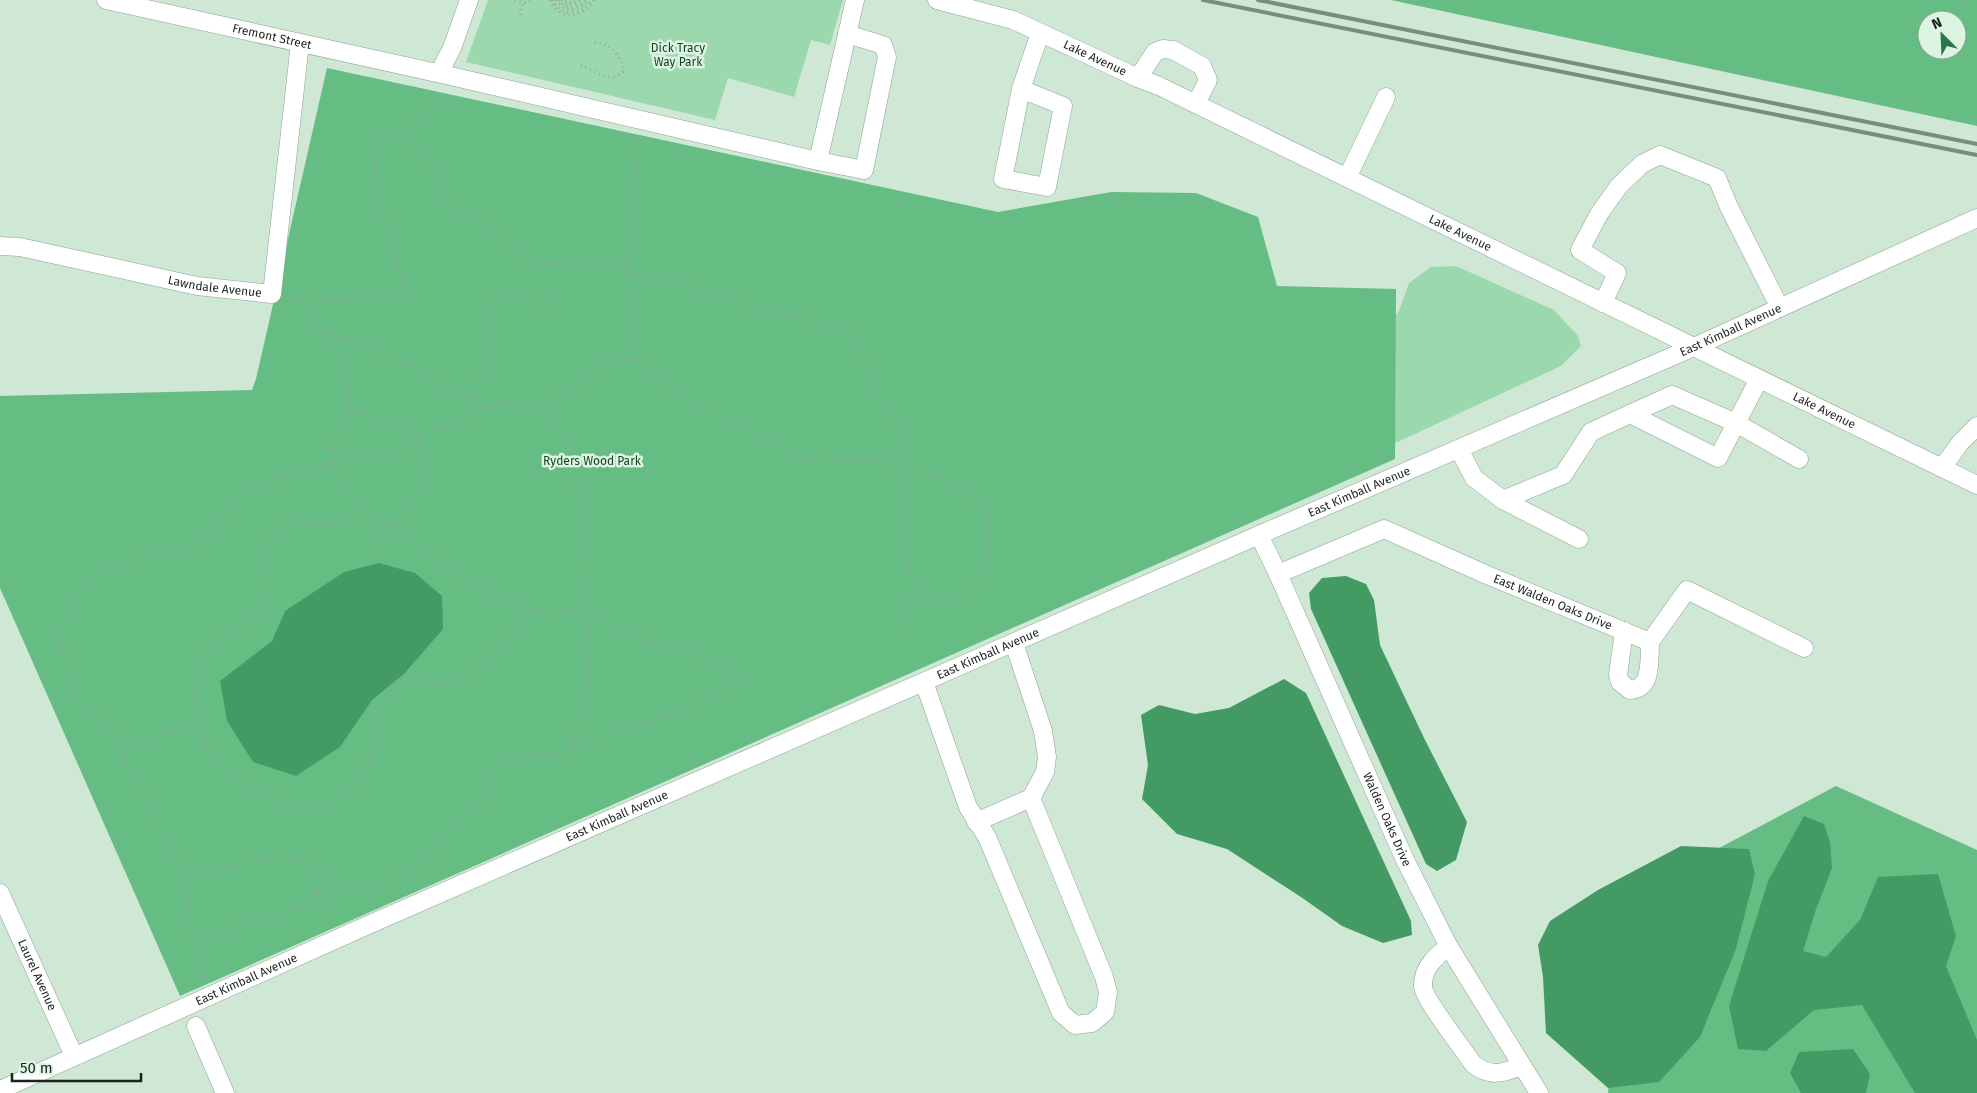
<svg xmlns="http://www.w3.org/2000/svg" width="1977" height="1093" viewBox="0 0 1977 1093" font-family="'Fira Sans',sans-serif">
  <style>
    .green { fill: #9cd8ae }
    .forest { fill: #66bd84; fill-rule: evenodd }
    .water { fill: #439b63 }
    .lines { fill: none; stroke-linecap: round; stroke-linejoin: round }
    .minor-casing { stroke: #8da393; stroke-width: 19 }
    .path { stroke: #96a99b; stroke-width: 3; stroke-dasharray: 1 4; stroke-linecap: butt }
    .minor { stroke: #fff; stroke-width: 18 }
    .rail { stroke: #7b8c7f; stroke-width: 4 }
    .labels { text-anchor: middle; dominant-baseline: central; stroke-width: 5; stroke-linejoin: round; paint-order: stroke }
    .street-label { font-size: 12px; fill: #1b231d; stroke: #dcf4e2 }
    .park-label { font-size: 12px; fill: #1a3f27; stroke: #dcf4e2 }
  </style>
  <rect width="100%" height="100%" fill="#cfe7d5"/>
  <!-- green -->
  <g class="green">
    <path d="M488,0H843L830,45L811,40L794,97L728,78L715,120L466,62Z"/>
    <path d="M1456,266L1554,310L1578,336L1581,346L1561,366L1361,459L1391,322L1399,311L1409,283L1431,267Z"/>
  </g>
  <!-- forest -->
  <g class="forest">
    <path d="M1391,0H1977V126ZM1927,20H1957V50H1927Z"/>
    <path d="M327,68L998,212L1111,192L1196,193L1258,217L1277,286L1396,289L1395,459L180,996L0,588V396L252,390L256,379Z"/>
    <path d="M1836,786L1977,850V1093H1608L1623,899Z"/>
  </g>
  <!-- water -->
  <g class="water">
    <path d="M379,563L415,573L442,596L443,629L404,674L372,700L340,747L296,776L253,762L227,721L220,681L272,641L285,611L344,572Z"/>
    <path d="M1346,576L1366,584L1374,600L1380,645L1424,738L1467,822L1456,860L1437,871L1426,864L1311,609L1309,593L1322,578Z"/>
    <path d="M1284,679L1306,693L1411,921L1412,935L1383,943L1342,926L1301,897L1227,849L1177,834L1142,799L1148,765L1141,715L1159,705L1195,714L1229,708Z"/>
    <path d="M1804,816L1824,824L1830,842L1832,868L1815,912L1803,951L1826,957L1860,920L1878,877L1938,874L1956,936L1946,966L1977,1040V1093H1915L1862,1005L1814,1010L1766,1051L1738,1049L1729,1006L1768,881Z"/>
    <path d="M1681,846L1749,849L1755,874L1736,949L1700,1037L1659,1082L1608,1088L1546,1033L1543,977L1538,945L1550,921L1598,890Z"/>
    <path d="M1853,1049L1870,1074L1866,1093H1801L1790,1073L1799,1052Z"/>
  </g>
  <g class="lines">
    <!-- minor casing -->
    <g class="minor-casing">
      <g id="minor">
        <path id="s1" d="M106,0L446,75L818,161L855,0"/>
        <path id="s2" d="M937,0L1013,20L1138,78L1159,86L1977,485"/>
        <path d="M439,73L452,48L469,0"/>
        <path d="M1138,78L1155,52L1163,49L1173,50L1202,66L1208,80L1196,104"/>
        <path d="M1021,89L1063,106L1047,187L1003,179L1021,89L1040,33"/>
        <path d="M818,161L864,170L887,57L883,45L847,34"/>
        <path d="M1347,178L1386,97"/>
        <path id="s3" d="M0,246L20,247L197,286L272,294L300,43"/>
        <path d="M1603,303L1617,273L1580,250L1599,214L1619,186L1642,164L1660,155L1717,178L1729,207L1780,308"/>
        <path d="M1630,414L1672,395L1736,423L1799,459"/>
        <path d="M1459,449L1474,478L1503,500L1563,475L1591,432L1630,414L1718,458L1759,379"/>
        <path d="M1942,468L1960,443L1977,426"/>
        <path d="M1503,500L1579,539"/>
        <path id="s4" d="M1259,535L1278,574L1405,860L1449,947L1539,1093"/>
        <path id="s5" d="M1278,574L1384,529L1487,575L1650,642L1687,590L1804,648"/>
        <path d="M1624,631L1618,675L1620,682L1630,690C1653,689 1649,660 1650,642"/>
        <path d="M924,682L968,807L987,837L1061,1013L1075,1025L1092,1023L1105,1012L1108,992L1104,977L1031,798"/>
        <path d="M976,822L1031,798L1045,772L1047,757L1043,731L1014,643"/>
        <path id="s6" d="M0,893L74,1056"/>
        <path d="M1449,947C1436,955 1422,969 1423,987C1424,999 1464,1050 1473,1064C1490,1077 1502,1074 1521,1066"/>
        <path d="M196,1026L225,1093"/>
        <path id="s7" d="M0,1090L359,929L1259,535L1694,347L1977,218"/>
      </g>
    </g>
    <!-- path -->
    <g class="path">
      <path d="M515,0L523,3L532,0"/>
      <path d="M550,0C559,21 584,19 594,0"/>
      <path d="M552,0C561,17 582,17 591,0"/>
      <path d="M556,0C564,13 579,13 588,0"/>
      <path d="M559,0C566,10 577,10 585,0"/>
      <path d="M562,0L565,3L573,5L581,0"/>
      <path d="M565,0L572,3L578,0"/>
      <path d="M520,15L523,3"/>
      <path d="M581,65C594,71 613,85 624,70C624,63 614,49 608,46C604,43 597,43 592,42"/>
      <path d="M405,137L434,103L439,89"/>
      <path d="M626,271L629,253L626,238L629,201L637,168L641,137"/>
      <path d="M626,272L618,265L600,261L583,264H554L534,261L516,253L488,225L455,212L445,202L435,172L418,148L405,137L386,132L375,140L374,155L376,177L374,198L389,233L404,289L398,298L385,300L364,294L343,301L308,303L312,318L326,343L341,360L352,400L336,435L333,455L334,468L342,487L362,509L406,536L463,580L483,588L494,595L534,609L579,613L594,621L603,623L630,635L713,660L728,668L738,677L747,680"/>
      <path d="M287,298L308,303"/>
      <path d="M321,332L335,337L362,341L407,365L418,368L431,380L446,388L468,394L487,409"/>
      <path d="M628,359L630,335L636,320L634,304L626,272L670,282L742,303L758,309L815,322L839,330L853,338L861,351L870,378L879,396L897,425L903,488L906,505L905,529L901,536V545L914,581V590L903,623L897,628"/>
      <path d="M471,396L485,375V342L491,320L492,301L502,295L539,305L558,300"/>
      <path d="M544,407L565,443L570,460L572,476L580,494L586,518L584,559L586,583L580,613"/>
      <path d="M348,410L394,425L421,438"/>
      <path d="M903,478H942L952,483L985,509L990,519L989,560L970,590L954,598L936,602L910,601"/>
      <path d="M362,509L347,514L333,526C321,525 298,521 287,525C259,537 266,587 264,611L217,642L198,661L194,671L192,693L208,751L217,764L228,773L280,801L322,806L352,791L366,776L367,765L372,749L369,731L382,706L393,692L407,679L440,686L460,679L478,667L506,641L518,618L521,606"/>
      <path d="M365,549L393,528L419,487L423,478L424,458L418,441"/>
      <path d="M121,744L173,731L199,721"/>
      <path d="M570,751L590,677L587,641L590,619"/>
      <path d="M186,881C222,868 270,851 307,863C316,866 326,879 333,885"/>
      <path d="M318,892L332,921"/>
      <path d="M193,941L190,917L186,904L188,893L186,881L163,833L150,812L140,784L126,766L124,752L117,736L111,729L83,709L71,691L61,644V631L72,604L88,580L99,570L120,566L147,556L189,548L206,540L232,505L240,498L252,490L305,468L321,463L338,464L364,457L386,455L418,441L445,426L483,411L497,403L510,401L537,408L544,407L560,399L580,383L602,362L614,358L628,359L643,364L702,412L723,419L814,463L853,461L901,464"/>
      <path d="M206,977L193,941L218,934L243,923L298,909L318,892L333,885L366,887L385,883L399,875L409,872L443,842L461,817L481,802L487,790L488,777L494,767L523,756L567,753L607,735L714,698L738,677"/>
    </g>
    <!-- minor -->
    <use href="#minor" class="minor"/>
    <!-- rail -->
    <g class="rail">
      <path d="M1203,0L1977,155"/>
      <path d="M1258,0L1977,144"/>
    </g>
  </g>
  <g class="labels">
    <!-- street labels -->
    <g class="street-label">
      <text stroke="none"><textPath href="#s1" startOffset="170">Fremont Street</textPath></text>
      <text stroke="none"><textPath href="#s2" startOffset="169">Lake Avenue</textPath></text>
      <text stroke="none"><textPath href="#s2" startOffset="574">Lake Avenue</textPath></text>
      <text stroke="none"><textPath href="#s3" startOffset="219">Lawndale Avenue</textPath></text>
      <text stroke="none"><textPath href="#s7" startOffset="1890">East Kimball Avenue</textPath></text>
      <text stroke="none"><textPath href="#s2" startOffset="979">Lake Avenue</textPath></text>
      <text stroke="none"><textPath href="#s7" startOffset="1485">East Kimball Avenue</textPath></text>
      <text stroke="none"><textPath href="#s5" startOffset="299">East Walden Oaks Drive</textPath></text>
      <text stroke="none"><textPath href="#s7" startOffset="1080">East Kimball Avenue</textPath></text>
      <text stroke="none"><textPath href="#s7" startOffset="675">East Kimball Avenue</textPath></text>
      <text stroke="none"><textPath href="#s4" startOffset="312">Walden Oaks Drive</textPath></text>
      <text stroke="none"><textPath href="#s6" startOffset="90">Laurel Avenue</textPath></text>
      <text stroke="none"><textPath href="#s7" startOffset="270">East Kimball Avenue</textPath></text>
    </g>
    <!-- park labels -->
    <g class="park-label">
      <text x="678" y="48">Dick Tracy<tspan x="678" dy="14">Way Park</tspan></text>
      <text x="592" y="461">Ryders Wood Park</text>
    </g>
  </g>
  <!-- north arrow -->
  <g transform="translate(1942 35) rotate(336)"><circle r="24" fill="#dcf4e2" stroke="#8fa093"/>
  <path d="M0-4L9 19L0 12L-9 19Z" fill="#287748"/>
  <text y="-8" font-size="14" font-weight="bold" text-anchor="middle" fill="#1b231d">N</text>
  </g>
  <!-- scale -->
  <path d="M12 1073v8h129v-8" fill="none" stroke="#1b231d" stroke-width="2.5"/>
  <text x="20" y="1073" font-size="15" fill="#1b231d" stroke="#dcf4e2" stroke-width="4" paint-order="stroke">50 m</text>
</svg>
